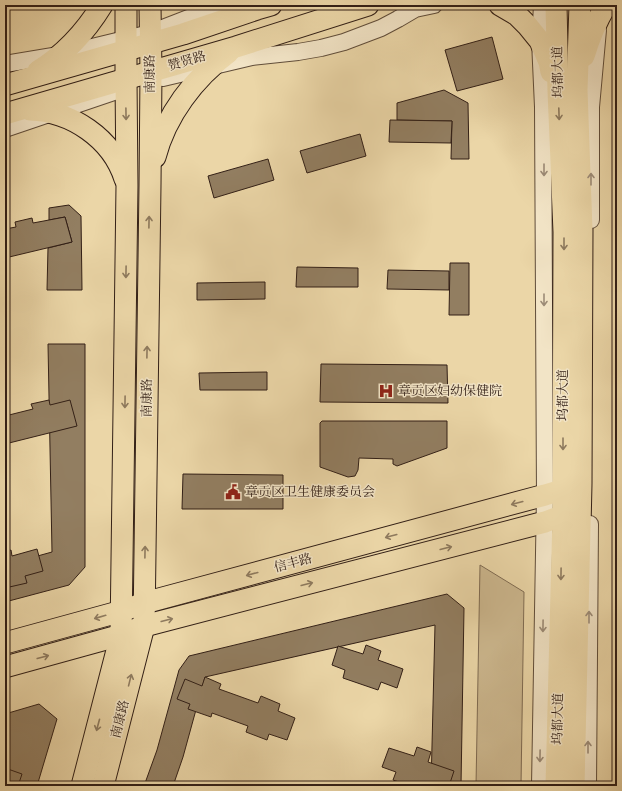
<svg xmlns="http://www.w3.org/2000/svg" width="622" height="791" viewBox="0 0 622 791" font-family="'IM FELL Double Pica','Noto Serif SC',serif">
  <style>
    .green { fill: #ccb78e; stroke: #7f6b52 }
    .building { fill: #927e61; stroke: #321f16 }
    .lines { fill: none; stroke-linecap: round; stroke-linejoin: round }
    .minor-casing { stroke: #604d3a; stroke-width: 18 }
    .major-casing { stroke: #321f16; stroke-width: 23 }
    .minor { stroke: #f2e4c6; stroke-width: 16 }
    .major { stroke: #ebd6a7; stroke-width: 21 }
    .oneway { stroke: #8e7a5e }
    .oneway2 { stroke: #9c8b77 }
    .labels { text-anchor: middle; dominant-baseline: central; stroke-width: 3; stroke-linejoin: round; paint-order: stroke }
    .street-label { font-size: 13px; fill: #321f16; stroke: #f2e4c6 }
    .poi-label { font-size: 13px; fill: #321f16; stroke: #f2e4c6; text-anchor: start }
  </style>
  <rect width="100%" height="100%" fill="#ebd6a7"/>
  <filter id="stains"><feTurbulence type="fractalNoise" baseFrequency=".005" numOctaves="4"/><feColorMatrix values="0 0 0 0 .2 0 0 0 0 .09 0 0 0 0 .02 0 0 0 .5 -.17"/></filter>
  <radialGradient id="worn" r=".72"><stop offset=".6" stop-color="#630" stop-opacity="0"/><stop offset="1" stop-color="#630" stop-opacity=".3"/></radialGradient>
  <!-- green -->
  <path class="green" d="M480,565L524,592L521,786H476Z"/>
  <!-- building -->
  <g class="building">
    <path d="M492,37L503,79L457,91L445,50Z"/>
    <path d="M444,90L468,103L469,159H451L452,121L397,120V103Z"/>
    <path d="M390,120L452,121L451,143L389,142Z"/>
    <path d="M360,134L366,156L307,173L300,151Z"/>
    <path d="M268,159L274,180L214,198L208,176Z"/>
    <path d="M69,205L81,216L82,290H47L48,248L72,242L65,217L49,220V208Z"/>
    <path d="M65,217L72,242L5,258V229L16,227L15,222L32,218L33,223Z"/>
    <path d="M450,263H469V315H449Z"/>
    <path d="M297,267L358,268V287H296Z"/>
    <path d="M388,270L449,271V290L387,289Z"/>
    <path d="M265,282V299L197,300V283Z"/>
    <path d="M48,344H85V567L69,585L5,602V565L52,552Z"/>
    <path d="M321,364L447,365L448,403L320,402Z"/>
    <path d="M267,372V390H200L199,373Z"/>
    <path d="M49,400L50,405L70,400L77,426L5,444V416L33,409L31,404Z"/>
    <path d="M322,421H447V448L397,466L393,464V459L359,458L358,470L355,476L348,477L320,467V423Z"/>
    <path d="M183,474L283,475V509H182Z"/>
    <path d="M37,549L43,571L25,576L27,583L5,588V552L11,550L12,556Z"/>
    <path d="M447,594L464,608L461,786H431L435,625L205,677L183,757L173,786H144L157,750L179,670L189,656Z"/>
    <path d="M366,645L381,651L378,660L403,669L397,688L381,682L378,690L343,678L345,670L332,665L338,646L363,654Z"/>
    <path d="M205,677L221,684L219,689L258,703L261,696L280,704L278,711L295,718L287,740L269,734L267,740L246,732L248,726L212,713L211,717L188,709L190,704L177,699L185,679L202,686Z"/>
    <path d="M39,704L57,719L37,786H6L7,785L5,784V714Z"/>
    <path d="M417,747L431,752L428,762L454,771L449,786H436L431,784V786H411L393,780L396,772L382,767L389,748L414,756Z"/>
    <path d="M5,768L22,774L18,786H5Z"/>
  </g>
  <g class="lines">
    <!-- minor casing -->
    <g class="minor-casing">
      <g id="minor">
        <path d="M5,64L59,55L150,33L222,5"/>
        <path d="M163,78L252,57L298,52L321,48L344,42L381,28L398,19L415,9L434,5"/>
        <path d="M5,129L117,91"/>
        <path d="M591,220V107L598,30"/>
        <path d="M540,786L545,495L543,107L540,41L542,5"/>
        <path d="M588,786L590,524"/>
      </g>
    </g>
    <!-- major casing -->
    <g class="major-casing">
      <g id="major">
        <path d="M500,5L517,15L527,25L540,41L549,62L551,72"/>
        <path d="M584,56C589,39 597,20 606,5"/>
        <path d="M38,71C64,55 86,31 102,5"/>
        <path d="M5,85L183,34L257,9L271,5"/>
        <path d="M30,110C71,111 112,138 125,179"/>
        <path d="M5,114L236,47L368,5"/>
        <path d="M155,157C166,115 194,78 229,52"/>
        <path d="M5,643L122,611L144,603L545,495L575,486"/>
        <path d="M5,667L121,635L144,626L545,522L575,511"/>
        <path d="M82,786L121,635L127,186L126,79V5"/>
        <path d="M103,786L144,626L150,185L151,72L150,5"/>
        <path d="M556,786L563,515L564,232L558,91L556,5"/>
        <path d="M574,786L581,484L582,230L577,90L580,5"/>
      </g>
    </g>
    <!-- minor -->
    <use href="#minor" class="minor"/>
    <!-- major -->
    <use href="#major" class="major"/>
  </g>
  <!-- one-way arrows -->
  <defs><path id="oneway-shaft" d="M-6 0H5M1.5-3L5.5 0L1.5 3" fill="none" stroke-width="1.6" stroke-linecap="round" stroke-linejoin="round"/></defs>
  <g class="oneway">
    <use href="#oneway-shaft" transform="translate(126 114) rotate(89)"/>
    <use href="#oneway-shaft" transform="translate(559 114) rotate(88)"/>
    <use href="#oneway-shaft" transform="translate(149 222) rotate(-89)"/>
    <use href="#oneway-shaft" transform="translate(564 244) rotate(90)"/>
    <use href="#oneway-shaft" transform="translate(126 272) rotate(91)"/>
    <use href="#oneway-shaft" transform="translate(147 352) rotate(-89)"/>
    <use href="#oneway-shaft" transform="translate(125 402) rotate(91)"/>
    <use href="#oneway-shaft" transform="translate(563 444) rotate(90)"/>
    <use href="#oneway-shaft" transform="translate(517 503) rotate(165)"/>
    <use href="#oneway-shaft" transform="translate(391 536) rotate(165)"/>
    <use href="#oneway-shaft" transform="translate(446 548) rotate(-14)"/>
    <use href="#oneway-shaft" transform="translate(145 552) rotate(-89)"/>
    <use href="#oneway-shaft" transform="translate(252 574) rotate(165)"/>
    <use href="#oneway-shaft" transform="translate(561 574) rotate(91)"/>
    <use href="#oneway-shaft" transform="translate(307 584) rotate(-14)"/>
    <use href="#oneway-shaft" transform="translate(100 617) rotate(164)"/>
    <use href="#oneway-shaft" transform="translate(167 620) rotate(-14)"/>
    <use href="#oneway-shaft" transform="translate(43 657) rotate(-15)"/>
    <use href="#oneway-shaft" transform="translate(130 680) rotate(-76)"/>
    <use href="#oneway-shaft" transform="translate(98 725) rotate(105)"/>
  </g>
  <g class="oneway2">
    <use href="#oneway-shaft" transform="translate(544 170) rotate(90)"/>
    <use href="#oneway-shaft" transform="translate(591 179) rotate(-90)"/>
    <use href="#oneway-shaft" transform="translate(544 300) rotate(90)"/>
    <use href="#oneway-shaft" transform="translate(589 617) rotate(-90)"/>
    <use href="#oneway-shaft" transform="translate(543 626) rotate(91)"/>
    <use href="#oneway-shaft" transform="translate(588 747) rotate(-90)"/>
    <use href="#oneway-shaft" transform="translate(540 756) rotate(91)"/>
  </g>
  <!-- icons -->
  <defs>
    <g id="hospital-bare" transform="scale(1.2)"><path d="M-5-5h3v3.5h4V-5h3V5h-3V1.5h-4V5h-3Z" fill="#8f2418" stroke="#f2e4c6" stroke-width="2.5" paint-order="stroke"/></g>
    <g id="civic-bare" transform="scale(1.2)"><path d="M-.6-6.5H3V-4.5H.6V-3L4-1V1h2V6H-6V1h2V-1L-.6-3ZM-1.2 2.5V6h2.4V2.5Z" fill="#8f2418" stroke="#f2e4c6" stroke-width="2.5" paint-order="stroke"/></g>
  </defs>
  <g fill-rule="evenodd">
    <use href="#hospital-bare" x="386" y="391"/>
    <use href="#civic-bare" x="233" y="492"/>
  </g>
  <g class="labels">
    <!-- street labels -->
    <g class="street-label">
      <text transform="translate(187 61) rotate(-16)">赞贤路</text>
      <text transform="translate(558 72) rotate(-91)">坞都大道</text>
      <text transform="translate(150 74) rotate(-90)">南康路</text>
      <text transform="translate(563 395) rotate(-90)">坞都大道</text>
      <text transform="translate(147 398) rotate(-89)">南康路</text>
      <text transform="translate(293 563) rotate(-15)">信丰路</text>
      <text transform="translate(120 719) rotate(-76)">南康路</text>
      <text transform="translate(558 719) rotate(-89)">坞都大道</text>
    </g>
    <!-- poi labels -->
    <g class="poi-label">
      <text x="398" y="391">章贡区妇幼保健院</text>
      <text x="245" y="492">章贡区卫生健康委员会</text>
    </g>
  </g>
  <!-- margin -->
  <rect width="622" height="791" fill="none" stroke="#ebd6a7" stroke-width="20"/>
  <rect x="6" y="6" width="610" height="779" fill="none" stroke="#321f16" stroke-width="2"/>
  <rect x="10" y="10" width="602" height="771" fill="none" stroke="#321f16"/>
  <rect width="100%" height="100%" filter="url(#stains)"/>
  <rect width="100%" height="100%" fill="url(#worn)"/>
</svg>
